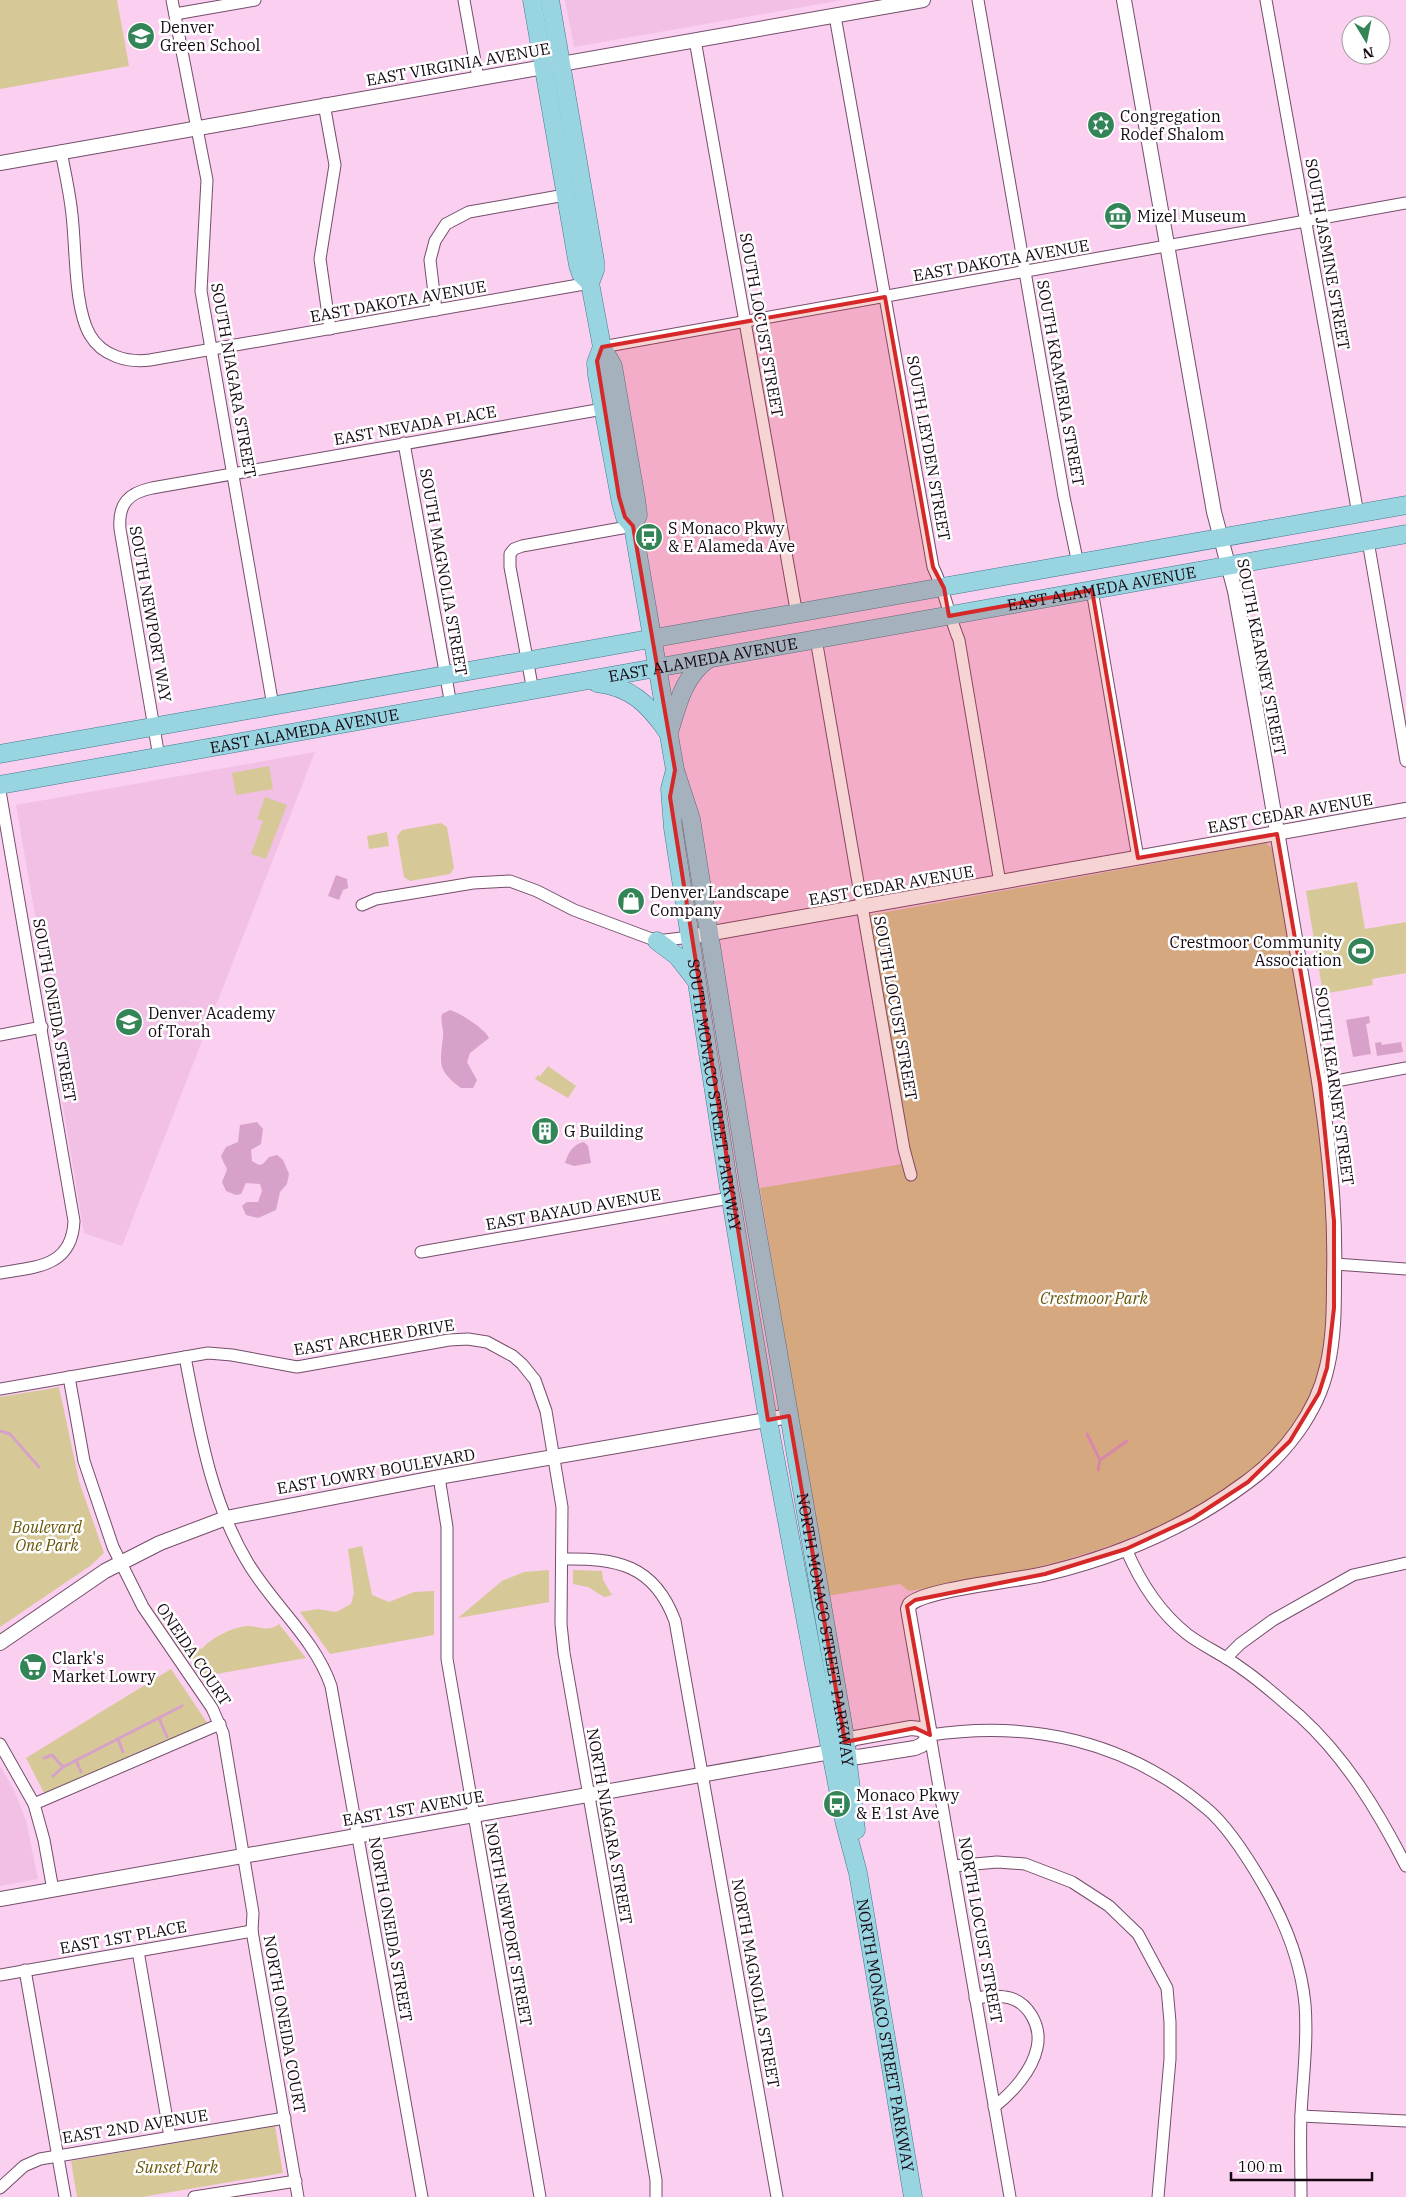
<svg xmlns="http://www.w3.org/2000/svg" width="1406" height="2197" viewBox="0 0 1406 2197" font-family="'IBM Plex Serif',serif">
  <style>
    .built { fill: #f2c0e5 }
    .green { fill: #d6c997 }
    .water { fill: #d7a1c9 }
    .lines { fill: none; stroke-linecap: round; stroke-linejoin: round }
    .stream { stroke: #d7a1c9; stroke-width: 3 }
    .minor-casing { stroke: #734e6a; stroke-width: 13 }
    .tertiary-casing { stroke: #734e6a; stroke-width: 16 }
    .primary-casing { stroke: #3f7a8c; stroke-width: 19 }
    .minor { stroke: #fff; stroke-width: 11 }
    .tertiary { stroke: #fff; stroke-width: 14 }
    .primary { stroke: #99d4e1; stroke-width: 18 }
    .marked { fill: #d62828; fill-opacity: 0.2; stroke: #d62828; stroke-width: 4; stroke-linejoin: round }
    .labels { text-anchor: middle; dominant-baseline: central; stroke-width: 5; stroke-linejoin: round; paint-order: stroke }
    .poi-label { font-size: 16px; fill: #160813; stroke: #fff; text-anchor: start }
    .street-label { font-size: 16px; fill: #160813; stroke: #fff }
    .park-label { font-size: 16px; font-style: italic; fill: #675608; stroke: #fff }
  </style>
  <rect width="100%" height="100%" fill="#fbcff0"/>
  <!-- built -->
  <g class="built">
    <path d="M565,0H843L574,47Z"/>
    <path d="M315,752L122,1246L84,1233L42,980L46,979L16,805Z"/>
    <path d="M0,1766L14,1790L26,1821L38,1879L0,1886Z"/>
  </g>
  <!-- green -->
  <g class="green">
    <path d="M0,0H117L129,66L0,89Z"/>
    <path d="M269,766L273,789L236,795L232,773Z"/>
    <path d="M265,797L287,805L266,859L251,854L263,821L257,819Z"/>
    <path d="M441,823L447,827L454,868L450,874L410,881L404,877L397,836L402,830Z"/>
    <path d="M387,832L389,846L369,849L367,836Z"/>
    <path d="M1266,843L1272,848C1296,986 1328,1124 1328,1264C1327,1297 1329,1332 1321,1366C1313,1397 1295,1431 1271,1454C1247,1479 1214,1498 1183,1514C1092,1561 1008,1575 909,1591L900,1584L827,1596L760,1188L902,1164L859,917Z"/>
    <path d="M1357,882L1365,929L1406,922V973L1372,979L1373,985L1323,994L1306,891Z"/>
    <path d="M548,1066L576,1086L568,1098L535,1079L538,1075L540,1076Z"/>
    <path d="M59,1387L79,1481L104,1553L90,1566L0,1627V1397Z"/>
    <path d="M362,1546L372,1595L389,1602L414,1592L434,1591V1635L330,1654L300,1612L318,1609L336,1612L351,1604L354,1593L348,1549Z"/>
    <path d="M549,1570V1602L458,1618L502,1581L524,1572Z"/>
    <path d="M573,1570L602,1571L603,1580L612,1595L604,1597L588,1587L573,1584Z"/>
    <path d="M279,1624L306,1658L205,1676L180,1643L202,1649C212,1637 233,1627 248,1626C261,1626 268,1633 279,1624Z"/>
    <path d="M171,1669L208,1724L44,1793L26,1758Z"/>
    <path d="M275,2126L283,2173L142,2197H77L71,2161Z"/>
  </g>
  <!-- water -->
  <g class="water">
    <path d="M336,875L347,879L348,888L343,890L339,900L328,896Z"/>
    <path d="M450,1010C460,1013 485,1029 489,1038L470,1053L467,1062L477,1080L473,1088H461C437,1070 440,1064 443,1037C444,1029 440,1022 442,1014Z"/>
    <path d="M1369,1016L1370,1023L1366,1024L1371,1054L1353,1057L1346,1020Z"/>
    <path d="M1381,1042L1382,1045L1401,1042L1403,1052L1377,1056L1375,1043Z"/>
    <path d="M257,1122L263,1129L261,1144L251,1150L252,1161L259,1165L263,1164L269,1157L277,1155L283,1160L289,1174L287,1184L280,1192L276,1210L258,1218L246,1215L242,1206L247,1202H258L262,1191L260,1184L246,1183L241,1194L236,1195L226,1191L222,1182C230,1163 227,1173 221,1156L226,1147L238,1142L240,1125Z"/>
    <path d="M584,1142L588,1146L591,1163L574,1166L565,1163C568,1153 573,1144 584,1142Z"/>
  </g>
  <g class="lines">
    <!-- stream -->
    <g class="stream">
      <path d="M0,1431L10,1434L39,1467"/>
      <path d="M1087,1434L1100,1460L1098,1470"/>
      <path d="M1100,1460L1127,1441"/>
      <path d="M159,1718L167,1737"/>
      <path d="M118,1739L123,1752"/>
      <path d="M44,1758L52,1755L63,1767"/>
      <path d="M76,1760L81,1772"/>
      <path d="M53,1776L63,1767L182,1706"/>
    </g>
    <!-- minor casing -->
    <g class="minor-casing">
      <g id="minor">
        <path d="M172,0L207,180L201,291L273,706"/>
        <path d="M464,0L478,78"/>
        <path d="M978,0L1064,497L1078,564"/>
        <path d="M1266,0L1358,514"/>
        <path d="M175,14L255,0"/>
        <path d="M835,16L933,567C945,591 949,616 959,640L1000,883"/>
        <path d="M695,40L797,615"/>
        <path d="M324,104L335,165L320,259L330,329"/>
        <path d="M61,151C65,173 70,194 72,215C76,248 74,308 90,335C102,356 128,363 150,360L590,283"/>
        <path d="M436,310L430,260L435,241L446,224L469,212L565,195"/>
        <path d="M602,347L1406,203"/>
        <path d="M404,443L451,705"/>
        <path d="M1368,541L1406,761"/>
        <path d="M1092,590L1138,858"/>
        <path d="M816,639L904,1149L911,1175"/>
        <path d="M533,691L510,567V554L514,549L522,546L633,526"/>
        <path d="M159,757L120,529C118,504 128,493 152,488L603,409"/>
        <path d="M0,791L74,1221C72,1267 36,1267 0,1273"/>
        <path d="M362,905L376,899L473,883L510,881L537,891L574,910L657,941L690,937"/>
        <path d="M0,1035L42,1027"/>
        <path d="M1320,1084L1406,1068"/>
        <path d="M421,1252L730,1198"/>
        <path d="M1335,1264L1406,1269"/>
        <path d="M185,1357C199,1428 210,1500 248,1563C273,1605 315,1639 331,1686L422,2197"/>
        <path d="M69,1377L84,1461L113,1547L143,1607L212,1708L223,1733L253,1913L252,1931L298,2197"/>
        <path d="M0,1389L208,1353L232,1355L297,1367L449,1340L468,1339L487,1342L513,1356L522,1364L535,1380L546,1411L562,1507L561,1624L564,1653L656,2180V2197"/>
        <path d="M439,1477L447,1527V1659L540,2197"/>
        <path d="M1126,1549C1140,1582 1158,1611 1187,1634C1204,1647 1224,1655 1241,1668C1262,1682 1281,1700 1300,1716C1346,1758 1378,1811 1406,1866"/>
        <path d="M562,1559C616,1558 654,1564 675,1621L777,2197"/>
        <path d="M1226,1658L1240,1644L1273,1620L1353,1575L1406,1563"/>
        <path d="M0,1744L34,1804L44,1840L53,1890"/>
        <path d="M34,1804L220,1724"/>
        <path d="M953,1866L997,1862L1025,1864L1072,1882L1109,1906L1138,1934L1167,1988L1170,2022V2059L1158,2197"/>
        <path d="M138,1951L170,2137"/>
        <path d="M25,1970L65,2197"/>
        <path d="M0,1975L252,1931"/>
        <path d="M975,1998C985,1997 995,1995 1005,1997C1028,2000 1042,2026 1037,2048C1032,2071 1012,2093 994,2107"/>
        <path d="M1301,2116L1406,2121"/>
        <path d="M0,2188L24,2166L40,2159L285,2118"/>
        <path d="M194,2197L296,2181"/>
        <path d="M1010,2197L930,1735C1031,1720 1127,1741 1206,1808C1227,1825 1249,1860 1263,1884C1284,1920 1301,1962 1305,2004C1308,2040 1303,2077 1301,2114C1300,2141 1301,2169 1301,2197"/>
      </g>
    </g>
    <!-- tertiary casing -->
    <g class="tertiary-casing">
      <g id="tertiary">
        <path d="M0,163L923,0"/>
        <path d="M690,937L1406,810"/>
        <path d="M0,1643L105,1571L160,1543L226,1518L439,1477L789,1416"/>
        <path d="M930,1735L908,1609L910,1604C929,1588 1018,1581 1048,1573C1119,1556 1188,1526 1247,1482C1284,1455 1317,1413 1327,1367C1334,1338 1334,1307 1334,1277C1337,1172 1318,1071 1300,968C1279,842 1258,717 1235,591L1214,512L1124,0"/>
        <path d="M839,1747L855,1738L911,1728L920,1729L930,1735"/>
        <path d="M0,1899L819,1754L831,1752L858,1757L915,1748L922,1745L930,1735"/>
      </g>
    </g>
    <!-- primary casing -->
    <g class="primary-casing">
      <g id="primary">
        <path d="M532,0L578,265L581,274L590,283"/>
        <path d="M550,0L595,261V270L590,283L602,347L613,366L636,499L638,515L633,526"/>
        <path d="M602,347L596,363L597,375L621,503L625,517L633,526"/>
        <path id="s1" d="M633,526L675,770L691,819L749,1185L844,1731L856,1830"/>
        <path d="M597,683C631,687 648,704 667,731"/>
        <path d="M670,729C678,703 684,676 708,659"/>
        <path d="M0,754L1406,505"/>
        <path id="s2" d="M675,770L670,789L673,828L729,1188L768,1420L813,1659L844,1820L858,1873L913,2197"/>
        <path id="s3" d="M0,785L1406,534"/>
        <path d="M657,941L677,956L695,979"/>
      </g>
    </g>
    <!-- minor -->
    <use href="#minor" class="minor"/>
    <!-- tertiary -->
    <use href="#tertiary" class="tertiary"/>
    <!-- primary -->
    <use href="#primary" class="primary"/>
  </g>
  <!-- marked area -->
  <path class="marked" d="M885,297L933,567L944,588L949,616L1092,590L1138,858L1277,834L1320,1084L1334,1221V1308L1327,1368L1319,1393L1290,1441L1248,1482L1193,1518L1126,1549L1045,1574L915,1600L907,1606L930,1735L915,1728L845,1742L789,1416L768,1420L670,797L675,770L670,741L633,526L625,517L619,497L597,361L602,347Z"/>
  <!-- icons -->
  <defs>
    <g id="school-disc" transform="scale(1.4375)"><circle r="9.5" fill="#338557" stroke="#fff"/><path d="M0-5L7-2L0 1L-7-2ZM-4 1L0 2.5L4 1V4Q0 6-4 4Z" fill="#fff"/></g>
    <g id="synagogue-disc" transform="scale(1.4375)"><circle r="9.5" fill="#338557" stroke="#fff"/><path d="M0-6.5L5.6 3.2H-5.6ZM0 6.5L5.6-3.2H-5.6Z" fill="#fff"/></g>
    <g id="museum-disc" transform="scale(1.4375)"><circle r="9.5" fill="#338557" stroke="#fff"/><path d="M0-6L6-3V-2H-6V-3ZM-5-1h2V3h-2ZM-1-1h2V3h-2ZM3-1h2V3H3ZM-6 4H6V6H-6Z" fill="#fff"/></g>
    <g id="bus-disc" transform="scale(1.4375)"><circle r="9.5" fill="#338557" stroke="#fff"/><path d="M-5-6H5V4H4V6H2V4H-2V6H-4V4H-5ZM-3.5-4V0h7V-4ZM-3.5 1.2v1.5H-2V1.2ZM2 1.2v1.5H3.5V1.2Z" fill="#fff"/></g>
    <g id="shop-disc" transform="scale(1.4375)"><circle r="9.5" fill="#338557" stroke="#fff"/><path d="M-5-2.5h2.3a2.7 3.5 0 0 1 5.4 0H5L5.5 6h-11ZM-1.5-2.5h3a1.5 2.3 0 0 0-3 0Z" fill="#fff"/></g>
    <g id="stadium-disc" transform="scale(1.4375)"><circle r="9.5" fill="#338557" stroke="#fff"/><path d="M0-5a6.5 5 0 1 0 0 10a6.5 5 0 1 0 0-10ZM-3.5-1.8h7v3.6h-7Z" fill="#fff"/></g>
    <g id="building-disc" transform="scale(1.4375)"><circle r="9.5" fill="#338557" stroke="#fff"/><path d="M-4-6H4V6H1V3H-1V6H-4ZM-2.5-4.3h1.7v1.8h-1.7ZM.8-4.3h1.7v1.8H.8ZM-2.5-1h1.7V.8h-1.7ZM.8-1h1.7V.8H.8Z" fill="#fff"/></g>
    <g id="supermarket-disc" transform="scale(1.4375)"><circle r="9.5" fill="#338557" stroke="#fff"/><path d="M-6-5.5h2.5l.6 2H6L4.5 2H-2.5L-4.4-4H-6ZM-1.5 3.2a1.3 1.3 0 1 0 .1 0ZM3 3.2a1.3 1.3 0 1 0 .1 0Z" fill="#fff"/></g>
  </defs>
  <g fill-rule="evenodd">
    <use href="#school-disc" x="141" y="36"/>
    <use href="#synagogue-disc" x="1101" y="125"/>
    <use href="#museum-disc" x="1118" y="216"/>
    <use href="#bus-disc" x="649" y="537"/>
    <use href="#shop-disc" x="631" y="901"/>
    <use href="#stadium-disc" x="1361" y="951"/>
    <use href="#school-disc" x="129" y="1022"/>
    <use href="#building-disc" x="545" y="1131"/>
    <use href="#supermarket-disc" x="33" y="1667"/>
    <use href="#bus-disc" x="837" y="1804"/>
  </g>
  <g class="labels">
    <!-- poi labels -->
    <g class="poi-label">
      <text x="160" y="27">Denver<tspan x="160" dy="18">Green School</tspan></text>
      <text x="1120" y="116">Congregation<tspan x="1120" dy="18">Rodef Shalom</tspan></text>
      <text x="1137" y="216">Mizel Museum</text>
      <text x="668" y="528">S Monaco Pkwy<tspan x="668" dy="18">&amp; E Alameda Ave</tspan></text>
      <text x="650" y="892">Denver Landscape<tspan x="650" dy="18">Company</tspan></text>
      <text x="1342" y="942" text-anchor="end">Crestmoor Community<tspan x="1342" dy="18">Association</tspan></text>
      <text x="148" y="1013">Denver Academy<tspan x="148" dy="18">of Torah</tspan></text>
      <text x="564" y="1131">G Building</text>
      <text x="52" y="1658">Clark's<tspan x="52" dy="18">Market Lowry</tspan></text>
      <text x="856" y="1795">Monaco Pkwy<tspan x="856" dy="18">&amp; E 1st Ave</tspan></text>
    </g>
    <!-- street labels -->
    <g class="street-label">
      <text transform="translate(458 64) rotate(-10)">EAST VIRGINIA AVENUE</text>
      <text transform="translate(1328 254) rotate(80)">SOUTH JASMINE STREET</text>
      <text transform="translate(1001 260) rotate(-10)">EAST DAKOTA AVENUE</text>
      <text transform="translate(398 301) rotate(-10)">EAST DAKOTA AVENUE</text>
      <text transform="translate(762 325) rotate(80)">SOUTH LOCUST STREET</text>
      <text transform="translate(234 380) rotate(80)">SOUTH NIAGARA STREET</text>
      <text transform="translate(1061 383) rotate(80)">SOUTH KRAMERIA STREET</text>
      <text transform="translate(415 425) rotate(-10)">EAST NEVADA PLACE</text>
      <text transform="translate(929 448) rotate(80)">SOUTH LEYDEN STREET</text>
      <text transform="translate(444 572) rotate(80)">SOUTH MAGNOLIA STREET</text>
      <text stroke="none"><textPath href="#s3" startOffset="1119">EAST ALAMEDA AVENUE</textPath></text>
      <text transform="translate(151 614) rotate(80)">SOUTH NEWPORT WAY</text>
      <text transform="translate(1262 657) rotate(79)">SOUTH KEARNEY STREET</text>
      <text stroke="none"><textPath href="#s3" startOffset="714">EAST ALAMEDA AVENUE</textPath></text>
      <text stroke="none"><textPath href="#s3" startOffset="309">EAST ALAMEDA AVENUE</textPath></text>
      <text transform="translate(1290 813) rotate(-10)">EAST CEDAR AVENUE</text>
      <text transform="translate(891 885) rotate(-10)">EAST CEDAR AVENUE</text>
      <text transform="translate(896 1008) rotate(80)">SOUTH LOCUST STREET</text>
      <text transform="translate(55 1010) rotate(80)">SOUTH ONEIDA STREET</text>
      <text transform="translate(1335 1086) rotate(82)">SOUTH KEARNEY STREET</text>
      <text stroke="none"><textPath href="#s2" startOffset="329">SOUTH MONACO STREET PARKWAY</textPath></text>
      <text transform="translate(573 1209) rotate(-10)">EAST BAYAUD AVENUE</text>
      <text transform="translate(374 1337) rotate(-9)">EAST ARCHER DRIVE</text>
      <text transform="translate(376 1471) rotate(-10)">EAST LOWRY BOULEVARD</text>
      <text stroke="none"><textPath href="#s1" startOffset="1121">NORTH MONACO STREET PARKWAY</textPath></text>
      <text transform="translate(194 1654) rotate(56)">ONEIDA COURT</text>
      <text transform="translate(413 1808) rotate(-10)">EAST 1ST AVENUE</text>
      <text transform="translate(610 1826) rotate(80)">NORTH NIAGARA STREET</text>
      <text transform="translate(509 1924) rotate(80)">NORTH NEWPORT STREET</text>
      <text transform="translate(391 1929) rotate(80)">NORTH ONEIDA STREET</text>
      <text transform="translate(981 1930) rotate(80)">NORTH LOCUST STREET</text>
      <text transform="translate(123 1937) rotate(-10)">EAST 1ST PLACE</text>
      <text transform="translate(756 1983) rotate(80)">NORTH MAGNOLIA STREET</text>
      <text transform="translate(285 2024) rotate(80)">NORTH ONEIDA COURT</text>
      <text stroke="none"><textPath href="#s2" startOffset="1285">NORTH MONACO STREET PARKWAY</textPath></text>
      <text transform="translate(135 2126) rotate(-9)">EAST 2ND AVENUE</text>
    </g>
    <!-- park labels -->
    <g class="park-label">
      <text x="1094" y="1298">Crestmoor Park</text>
      <text x="47" y="1527">Boulevard<tspan x="47" dy="18">One Park</tspan></text>
      <text x="177" y="2167">Sunset Park</text>
    </g>
  </g>
  <!-- north arrow -->
  <g transform="translate(1366 40) rotate(170)"><circle r="24" fill="#ffffff" stroke="#a29ca1"/>
  <path d="M0-4L9 19L0 12L-9 19Z" fill="#338557"/>
  <text y="-8" font-size="14" font-weight="bold" text-anchor="middle" fill="#160813">N</text>
  </g>
  <!-- scale -->
  <path d="M1231 2172v8h141v-8" fill="none" stroke="#160813" stroke-width="2.5"/>
  <text x="1238" y="2172" font-size="15" fill="#160813" stroke="#ffffff" stroke-width="4" paint-order="stroke">100 m</text>
</svg>
